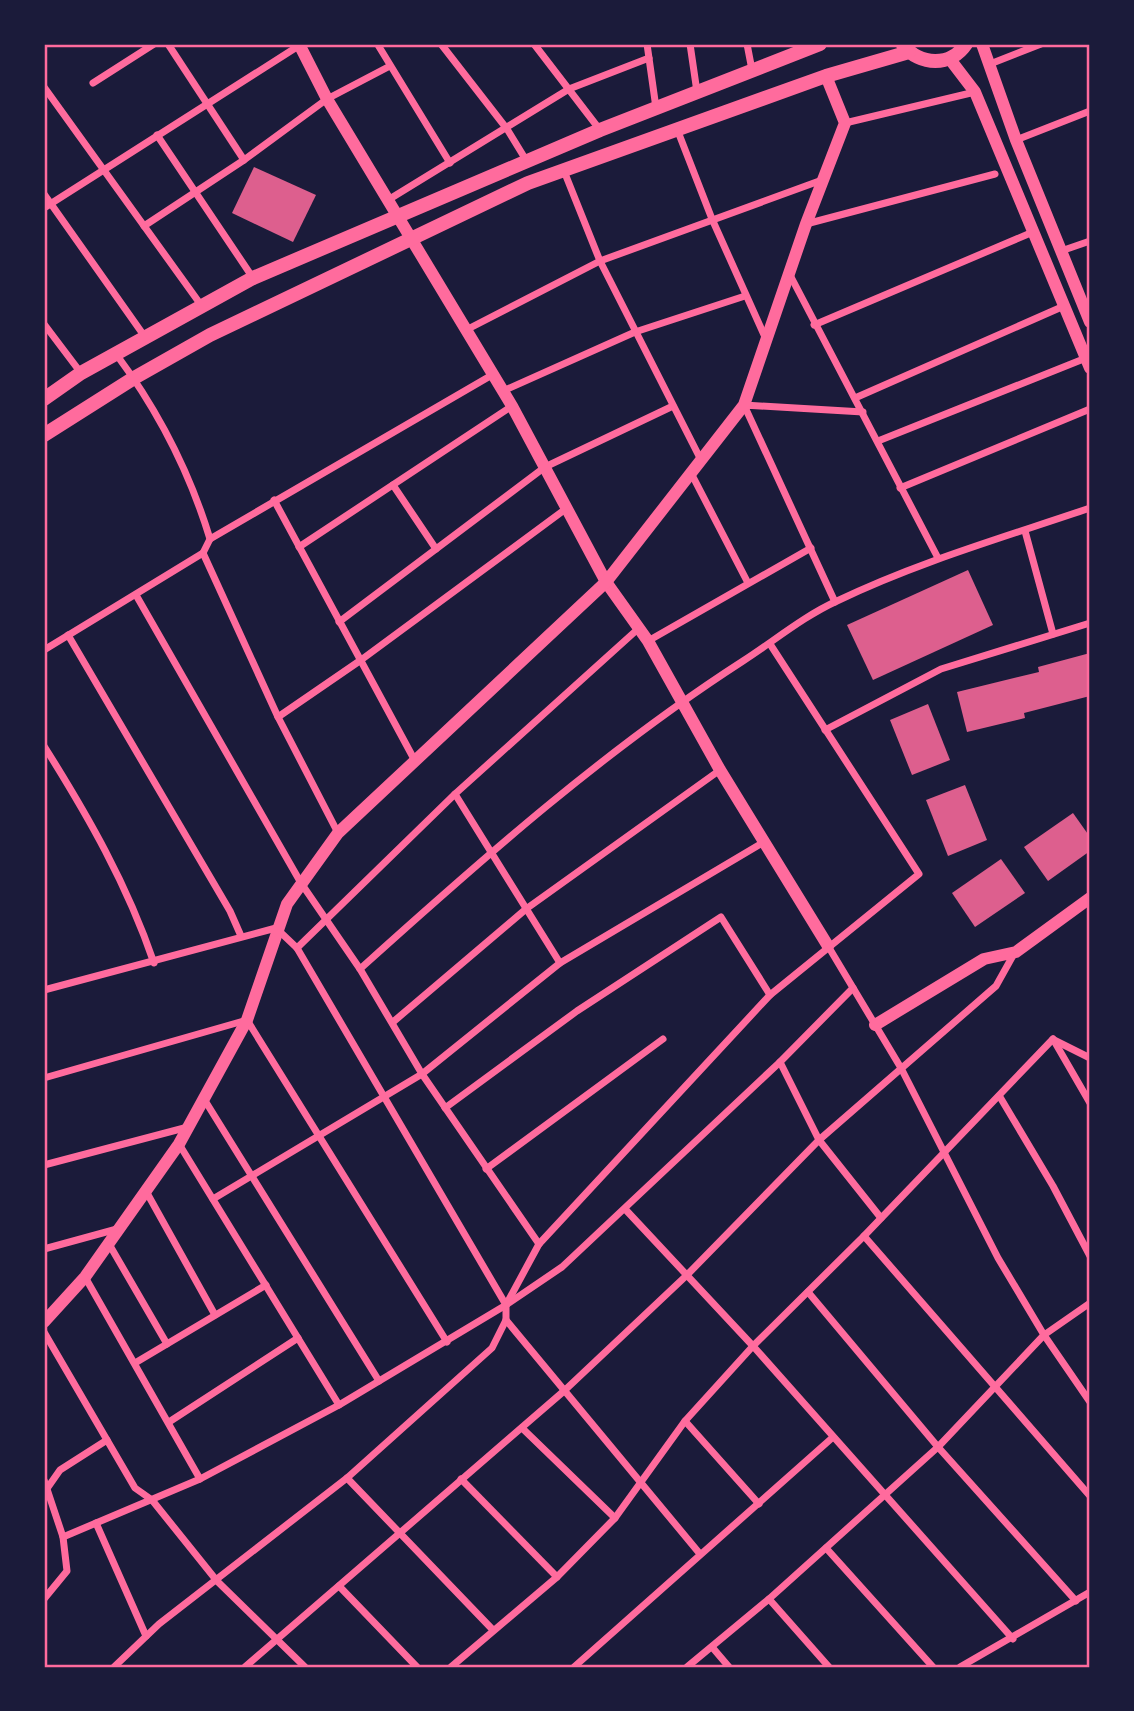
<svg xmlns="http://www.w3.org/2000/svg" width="1134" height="1711" viewBox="0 0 1134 1711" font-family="Manrope,sans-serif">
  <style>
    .building { fill: #dd5f8e }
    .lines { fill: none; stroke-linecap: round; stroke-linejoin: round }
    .minor { stroke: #ff6b9d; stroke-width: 7 }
    .tertiary { stroke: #ff6b9d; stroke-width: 12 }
    .secondary { stroke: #ff6b9d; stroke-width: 14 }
    .neatline { fill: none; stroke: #ff6b9d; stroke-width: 2.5 }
  </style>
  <rect width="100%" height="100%" fill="#1b1b3a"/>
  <!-- building -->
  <g class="building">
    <path d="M254,167L316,195L293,242L232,213Z"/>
    <path d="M968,570L993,625L873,680L847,625Z"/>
    <path d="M1090,653V696L1024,713L1025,718L967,732L957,692L1039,672L1038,667Z"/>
    <path d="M928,704L950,760L912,775L890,720Z"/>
    <path d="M965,785L987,840L948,856L926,800Z"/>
    <path d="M1073,813L1090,837V851L1048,881L1024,847Z"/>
    <path d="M1001,859L1025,893L975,927L952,893Z"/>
  </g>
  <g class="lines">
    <!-- minor -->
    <g class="minor">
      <path d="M168,44L244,160"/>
      <path d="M441,44L507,129L526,160"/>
      <path d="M534,44L600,130"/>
      <path d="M647,44L656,108"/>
      <path d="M690,44L697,92"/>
      <path d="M747,44L752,70"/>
      <path d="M378,45L450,163"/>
      <path d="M990,64L1041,44"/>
      <path d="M93,83L154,44"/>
      <path d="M44,87L201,305"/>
      <path d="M845,123L975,92"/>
      <path d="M677,129L712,219L765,337"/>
      <path d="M157,135L253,278"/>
      <path d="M1016,140L1090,111"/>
      <path d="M564,171L600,261L701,460"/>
      <path d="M44,194L145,337"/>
      <path d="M388,200L569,89L649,58"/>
      <path d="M44,208L300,45"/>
      <path d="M806,224L995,174"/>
      <path d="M144,226L244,160L327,99L390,66"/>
      <path d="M1061,251L1090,241"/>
      <path d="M790,275L938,558"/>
      <path d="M44,324L81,373"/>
      <path d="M814,325L1033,232"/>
      <path d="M466,330L600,261L822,180"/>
      <path d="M116,354C157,409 190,473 210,539"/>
      <path d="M503,391L635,332L745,296"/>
      <path d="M855,398L1064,306"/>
      <path d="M878,441L1086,358"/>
      <path d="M691,473L748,583"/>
      <path d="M393,485L436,549"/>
      <path d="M900,488L1090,409"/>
      <path d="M274,500L414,759"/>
      <path d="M1025,531L1053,634"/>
      <path d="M299,547L512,406"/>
      <path d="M203,553L278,717L338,833"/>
      <path d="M136,595L301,883L360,969L422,1074L539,1244"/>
      <path d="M835,602L744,405L863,412"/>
      <path d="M339,622L545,467L673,406"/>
      <path d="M68,635L230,911L241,936"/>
      <path d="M648,641L811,548"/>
      <path d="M44,650L203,553L210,539L492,375"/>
      <path d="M278,717L361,660L567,508"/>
      <path d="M825,730L941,669L1090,623"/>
      <path d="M44,746C88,816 127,884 154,963"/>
      <path d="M455,794L560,963"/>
      <path d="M828,946L901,1068L998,1258L1044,1335L1090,1402"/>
      <path d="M297,948L455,794L639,628"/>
      <path d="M360,969C482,859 605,750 743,661C774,641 804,616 837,601C918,562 1005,537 1090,508"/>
      <path d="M44,990L276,928L297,948L506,1305"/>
      <path d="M393,1022L526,909L720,770"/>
      <path d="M1053,1039L1090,1103"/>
      <path d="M1054,1040L1090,1058"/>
      <path d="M780,1062L819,1140L881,1218"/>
      <path d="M44,1078L247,1020L447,1342"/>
      <path d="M1000,1097L1053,1186L1090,1256"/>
      <path d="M204,1099L379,1381"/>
      <path d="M445,1108L577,1011L721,917L770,995"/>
      <path d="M179,1144L339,1405"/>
      <path d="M44,1165L188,1127"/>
      <path d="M486,1169L663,1039"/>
      <path d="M147,1193L215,1315"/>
      <path d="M213,1199L422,1074L560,963L764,842"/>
      <path d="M625,1209L753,1346L1013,1639"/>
      <path d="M864,1236L1090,1496"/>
      <path d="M109,1244L167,1344"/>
      <path d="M44,1249L117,1229"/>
      <path d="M85,1277L200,1479"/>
      <path d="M808,1292L938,1447L1076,1601"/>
      <path d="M506,1320L700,1554"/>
      <path d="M44,1332L135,1488L152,1500L217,1581L305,1667"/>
      <path d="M135,1363L266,1285"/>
      <path d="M685,1421L759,1504"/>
      <path d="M169,1422L298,1338"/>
      <path d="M522,1428L615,1518"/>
      <path d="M347,1478L493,1630"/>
      <path d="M461,1479L557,1577"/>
      <path d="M44,1480L63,1537L67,1571L44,1599"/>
      <path d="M46,1490L60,1470L107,1440"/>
      <path d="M96,1523L146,1636"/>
      <path d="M63,1537L200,1479L339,1405L506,1305L562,1267L780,1062L853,988"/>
      <path d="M826,1548L933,1667"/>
      <path d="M339,1586L417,1667"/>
      <path d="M769,1599L829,1667"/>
      <path d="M712,1647L729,1667"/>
      <path d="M114,1667L159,1624L347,1478L492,1348L506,1320V1305L539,1244L770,995L919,874L770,644"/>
      <path d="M245,1667L564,1391L687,1275L819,1140L996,986L1015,952"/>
      <path d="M451,1667L557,1577L615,1518L685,1421L753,1346L864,1236L1053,1039"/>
      <path d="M574,1667L832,1438"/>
      <path d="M687,1667L769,1599L938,1447L1044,1335L1090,1303"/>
      <path d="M960,1667L1090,1592"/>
    </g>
    <!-- tertiary -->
    <g class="tertiary">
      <path d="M299,44L327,99L512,406L606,582L648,641L720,770L828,946"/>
      <path d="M982,44L1016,140L1090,322"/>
      <path d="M949,58L975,92L1090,368"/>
      <path d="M875,1025L984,959L1016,952L1090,898"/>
      <path d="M44,1322L85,1277L179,1144L247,1020L287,904L338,833L606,582L744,405L806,224L845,123L826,76"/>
    </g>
    <!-- secondary -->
    <g class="secondary">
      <path d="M903,45C920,66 951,67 966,44"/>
      <path d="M44,399L81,373L253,278L600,130L820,44"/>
      <path d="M44,435L134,378L210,335L528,183L826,76L909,52"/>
    </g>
  </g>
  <!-- border -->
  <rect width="1134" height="1711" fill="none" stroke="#1b1b3a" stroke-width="91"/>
  <rect x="46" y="46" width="1042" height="1620" class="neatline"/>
</svg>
